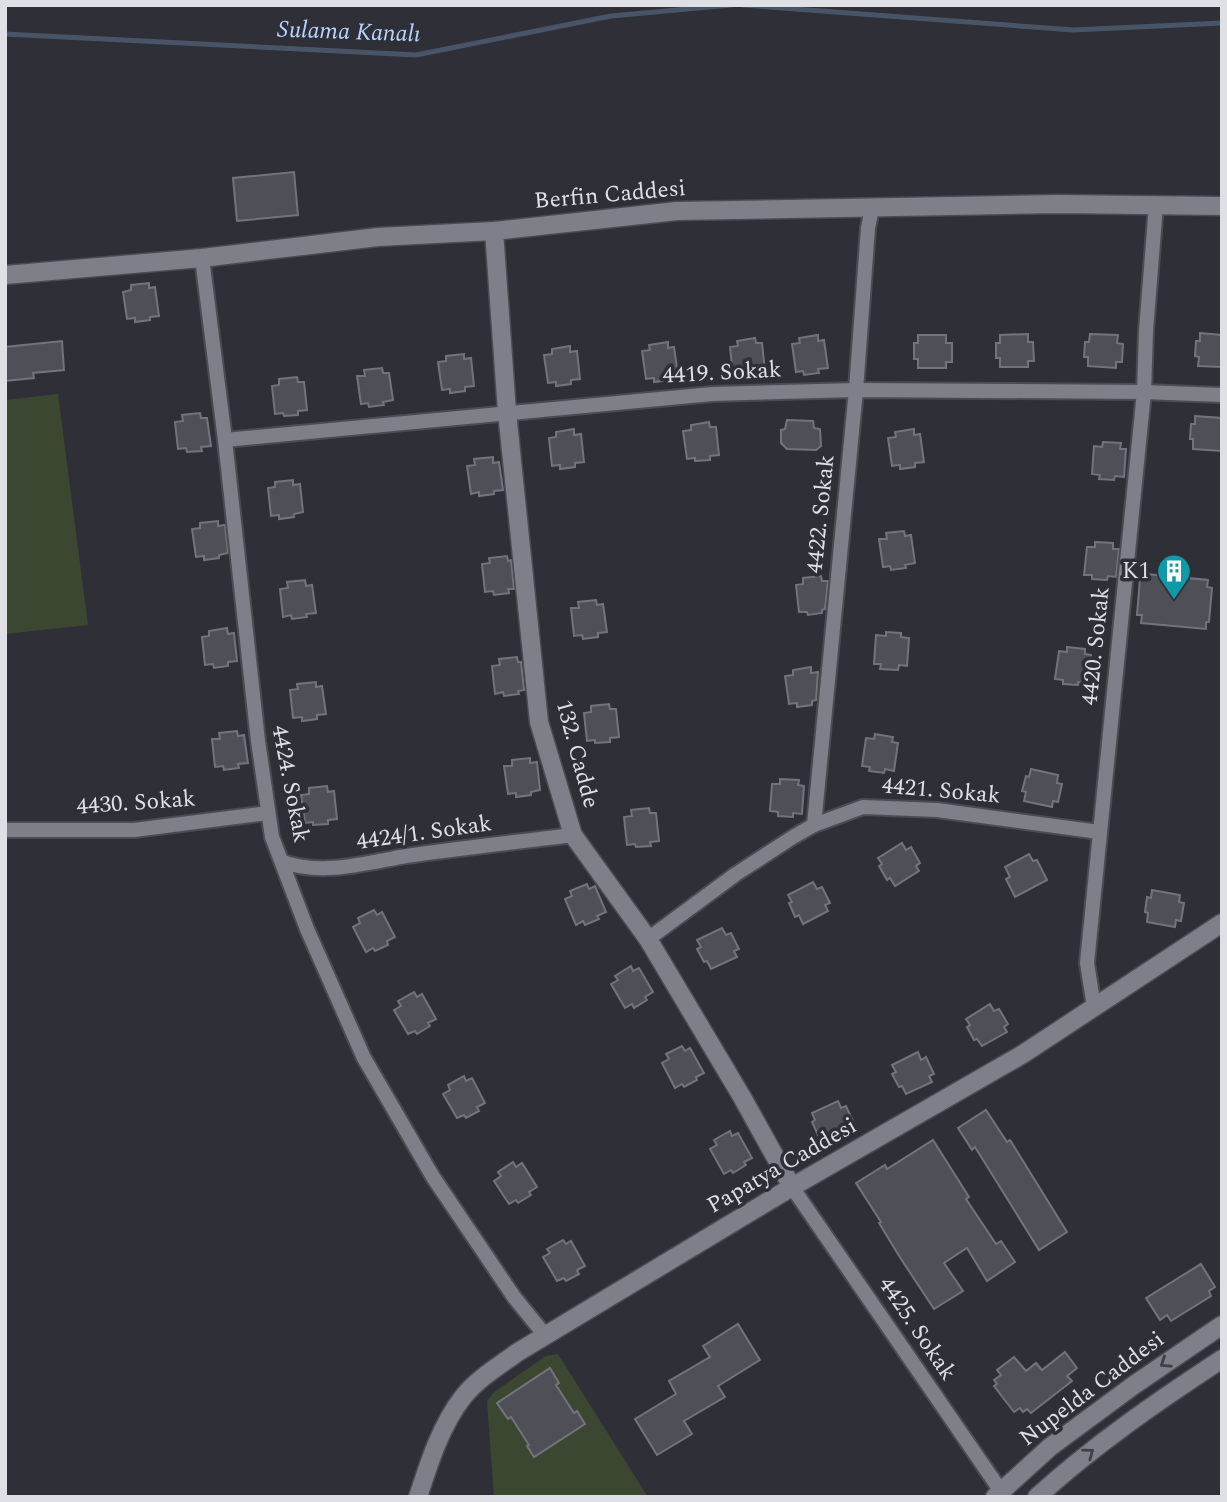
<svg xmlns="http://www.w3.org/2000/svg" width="1227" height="1502" viewBox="0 0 1227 1502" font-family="Spectral,serif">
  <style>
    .green { fill: #3c4731 }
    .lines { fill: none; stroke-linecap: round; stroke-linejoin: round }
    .stream { stroke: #485567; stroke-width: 5 }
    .building { fill: #4e4f57; stroke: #73737c; stroke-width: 2 }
    .minor-casing { stroke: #4b4b52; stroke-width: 18 }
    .tertiary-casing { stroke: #4b4b52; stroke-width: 21 }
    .minor { stroke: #7f7f89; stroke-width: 14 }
    .tertiary { stroke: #7f7f89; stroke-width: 18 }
    .oneway { stroke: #3f3f47 }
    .labels { text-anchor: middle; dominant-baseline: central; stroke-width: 7; stroke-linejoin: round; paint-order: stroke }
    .street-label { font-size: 23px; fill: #dfe0e5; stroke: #2f2f37 }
    .poi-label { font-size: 23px; fill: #dfe0e5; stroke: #2f2f37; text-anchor: end }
    .water-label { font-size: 24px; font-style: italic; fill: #b6d5fe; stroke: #2f2f37 }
  </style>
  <rect width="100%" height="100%" fill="#2f2f37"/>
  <!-- green -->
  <g class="green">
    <path d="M58,394L88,625L5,634V400Z"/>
    <path d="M558,1354L648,1497H494L487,1401L494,1392L546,1356Z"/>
  </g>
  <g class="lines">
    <!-- stream -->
    <g class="stream">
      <path d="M743,5L1073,30L1222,23"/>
      <path d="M5,34L416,55L611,16L731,5"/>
    </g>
  </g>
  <!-- building -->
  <g class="building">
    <path d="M294,172L298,215L237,221L233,178Z"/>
    <path d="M149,283V288L155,287L159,316L150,317V320L135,322V318L127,319L123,292L131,290V285Z"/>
    <path d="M1200,333L1222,335V367L1198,366L1199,357L1195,356L1196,341H1200Z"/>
    <path d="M1028,334V342H1033L1034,361H1028V367H1000V358H996V343H1000V335Z"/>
    <path d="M1090,334L1118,335L1117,343L1123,344L1122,362H1116V368L1088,366V357H1084L1085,342H1089Z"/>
    <path d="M818,335V341L824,340L828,368L818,369L819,373L804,375L803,371L796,372L792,344L800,343L799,338Z"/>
    <path d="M918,335H946V343H952V362H946V368H918V359H914V343H918Z"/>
    <path d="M755,338L756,343H762L765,371L756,372L757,376L742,377L741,374H733L730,347L738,346L737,341Z"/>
    <path d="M62,341L64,370L33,373L34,378L5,381V347Z"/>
    <path d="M668,342V348L674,347L678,375L669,376V380L654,382V378L646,379L642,351L650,350L649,345Z"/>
    <path d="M570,346V352L577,351L580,379L571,380V384L556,386V382L548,383L544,355L552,354V349Z"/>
    <path d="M464,354V359L471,358L474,386L465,387V391L450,393V389L442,390L438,362L446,361V356Z"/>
    <path d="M382,368L383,373H389L393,400L383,402L384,405L369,407L368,403L361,404L357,376H365L364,370Z"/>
    <path d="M297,377L298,382H304L307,410L298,411V415L284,416L283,413L275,414L272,386L279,385V379Z"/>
    <path d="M200,413L201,418H207L211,446L201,447L202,451L187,452L186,448L178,449L175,422L183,421L182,415Z"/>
    <path d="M1195,416L1222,418L1221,451L1193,449V439H1190L1191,424H1195Z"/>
    <path d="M787,420L813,421L814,428L820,429L821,446L816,450L787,449L781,443V430L785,429Z"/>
    <path d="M709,422L710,427H716L719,455L710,456V460L695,461V458L687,459L683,431L691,430V425Z"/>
    <path d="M574,429V435L581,434L584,462L575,463V467L560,469V465L552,466L549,438L556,437V432Z"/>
    <path d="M914,429V435L920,434L924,462L915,463V467L900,469V465L892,466L888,438L896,437L895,432Z"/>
    <path d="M1103,442L1121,443L1120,449H1126L1124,477L1115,476L1114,480L1099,479L1100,475L1092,474L1094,446L1102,447Z"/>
    <path d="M493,457V463L499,462L503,490L494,491V494L479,496V492L471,494L467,466L475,465L474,459Z"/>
    <path d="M293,480V485L300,484L303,512L294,514V517L279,519V515L271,516L268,488L275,487V482Z"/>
    <path d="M218,521V526L225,525L228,553L219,555V558L204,560V556L196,557L192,529L200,528V523Z"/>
    <path d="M904,531L905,536L911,535L915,563L905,565L906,568L891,570L890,566L883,567L879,539H887L886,533Z"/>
    <path d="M1095,542L1113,543V549H1119L1116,577L1108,576L1107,580L1092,579V575H1084L1087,547H1095Z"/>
    <path d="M507,556L508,561L511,560L514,589H508L509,593L494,595L493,591L485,592L482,564L490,563L489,558Z"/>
    <path d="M1146,574L1208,580L1207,587L1212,588L1209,622H1206V629L1141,623L1142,615H1137L1140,579L1145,580Z"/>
    <path d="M821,576L822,581H828L825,609L822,610V613L808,615L807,612H799L796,585L803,584V578Z"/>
    <path d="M305,580L306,586L312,585L316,613L306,614L307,617L292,619L291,615L283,617L280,589L288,588L287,582Z"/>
    <path d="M596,600L597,605L603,604L607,632L598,633V637L583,639L582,635L574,636L571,608H579L578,602Z"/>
    <path d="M227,628L228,634L234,633L237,661L228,662V666L214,668L213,664L205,665L202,637L209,636V631Z"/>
    <path d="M886,632L901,633V637L909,638L907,666L899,665L898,670L880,669L881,664H874L876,635L886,636Z"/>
    <path d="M1067,647L1085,649V654L1091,655L1088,683L1078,682V685L1063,684V680L1055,679L1059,651L1067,652Z"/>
    <path d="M517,657L518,662H521L524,690L518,691L519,694L504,696L503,692L495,694L492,666L500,665L499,659Z"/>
    <path d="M811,667V673L818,672L816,700L812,701V705L797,707V703L789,704L785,676L793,675V670Z"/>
    <path d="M316,682V687L322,686L326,714L317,715V719L302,721V717L293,718L290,690L298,689L297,684Z"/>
    <path d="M609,704L610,709H616L619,737L610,738V742L595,743V740L587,741L584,713L591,712V706Z"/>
    <path d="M237,731L238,736L244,735L248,763L238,764L239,768L224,770L223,766L215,767L212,739H220L219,733Z"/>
    <path d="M875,734L893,737L892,742L898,743L894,771L885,769L884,773L869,771L870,767L862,766L866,738L874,739Z"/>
    <path d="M530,758V763L537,762L540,790L531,792V795L516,797V793L508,794L504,766H512V760Z"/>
    <path d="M1031,769L1058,775L1057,783L1062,784L1058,802L1053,801L1052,807L1024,801L1026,792L1022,791L1026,776L1029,777Z"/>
    <path d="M780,779L799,780L798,785L804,786L802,814L793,813V817L778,816V812L770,811L772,784H780Z"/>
    <path d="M327,786L328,792L334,791L337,819L328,820V824L313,825V822L305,823L301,795L309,794V788Z"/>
    <path d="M649,808L650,813H656L659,841L650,842L651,846L636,847L635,844L627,845L624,817L632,816L631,810Z"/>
    <path d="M902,843L906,850L911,847L920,863L916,866L919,871L895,886L890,878L887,880L879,866L882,864L878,858Z"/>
    <path d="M1029,854L1033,861L1037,860L1047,880L1015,897L1006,879L1010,877L1005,867Z"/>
    <path d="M813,882L817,889L822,887L830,903L825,905L828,911L803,924L799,915L795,917L789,903L792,902L788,895Z"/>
    <path d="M587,884L589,889L595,886L606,912L597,916L599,919L585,925L583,921L576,925L565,899L572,896L570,891Z"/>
    <path d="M1152,890L1180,895L1179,902L1184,903L1181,921L1176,920L1175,927L1147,922L1148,913L1145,912L1147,897L1151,898Z"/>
    <path d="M374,910L377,915L382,912L395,937L387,941L388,945L375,951L373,948L366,952L353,927L360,923L358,918Z"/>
    <path d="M722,928L726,935L731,933L739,949L734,951L737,957L711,969L707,961L704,962L697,949L701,947L697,940Z"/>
    <path d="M631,966L633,971L639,968L653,992L645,997L647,1000L634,1008L632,1004L625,1008L611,984L618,980L615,976Z"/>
    <path d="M414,992L417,997L422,994L436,1019L428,1023L430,1026L417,1034L415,1031L408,1034L394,1010L401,1006L398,1001Z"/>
    <path d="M990,1004L994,1011L999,1009L1008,1024L1004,1027L1007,1032L982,1046L977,1039L974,1040L967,1027L970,1025L966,1019Z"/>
    <path d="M682,1046L685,1051L690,1048L704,1073L696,1077L697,1080L684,1087L682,1084L675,1088L662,1063L669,1059L666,1054Z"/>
    <path d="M918,1052L921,1060L926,1057L934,1074L929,1076L932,1082L906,1094L902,1086L899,1087L892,1074L896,1072L892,1065Z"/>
    <path d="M464,1076L466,1081L472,1078L485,1103L477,1107L479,1111L466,1118L464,1115L457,1118L443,1094L450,1090L448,1085Z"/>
    <path d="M838,1101L841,1108L846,1106L854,1123L849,1125L851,1130L826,1142L822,1134L818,1135L812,1122L815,1120L812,1113Z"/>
    <path d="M986,1110L1007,1142L1010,1140L1067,1232L1039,1250L975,1147L972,1150L958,1128Z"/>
    <path d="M730,1131L732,1136L738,1133L752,1158L744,1162L746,1165L733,1173L731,1170L724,1174L710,1149L717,1145L714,1140Z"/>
    <path d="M933,1140L969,1197L966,1199L996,1244L1001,1241L1015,1262L987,1281L967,1248L944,1263L963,1291L934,1309L901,1259L879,1223L881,1222L856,1183L885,1165L887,1169Z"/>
    <path d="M513,1162L516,1167L522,1163L537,1187L529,1192L531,1195L518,1203L516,1200L509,1204L494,1181L501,1176L498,1172Z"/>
    <path d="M563,1240L566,1244L571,1241L585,1266L577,1270L579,1274L566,1281L564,1278L557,1281L543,1257L550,1253L547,1249Z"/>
    <path d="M1201,1264L1215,1287L1209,1291L1211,1296L1171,1321L1167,1315L1160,1320L1146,1298Z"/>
    <path d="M738,1324L760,1360L718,1386L725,1397L684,1421L692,1434L657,1455L635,1419L676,1394L669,1381L710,1357L703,1346Z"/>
    <path d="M1065,1352L1077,1368L1067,1376L1072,1381L1031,1413L1027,1409L1023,1412L1020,1408L1014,1412L994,1386L997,1384L994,1380L1001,1375L997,1370L1014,1357L1026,1371L1036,1363L1042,1370Z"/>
    <path d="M550,1368L559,1383L556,1385L574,1413L577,1411L585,1424L534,1457L527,1446L529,1445L511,1417L508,1419L497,1403Z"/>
  </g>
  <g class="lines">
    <!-- minor casing -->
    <g class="minor-casing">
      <g id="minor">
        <path d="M202,258L225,440L258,741L272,837L307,929L364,1058L433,1177L514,1297L544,1334"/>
        <path d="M225,440L712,394L856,390L1144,392L1222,395"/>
        <path d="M814,825L856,390L868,228L872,208"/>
        <path d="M5,830H134L268,813"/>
        <path d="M283,862C323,876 366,863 406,856C461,848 517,842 573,835"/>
        <path d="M648,939L736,874L793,837L814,825L863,807L937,810L1099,832"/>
        <path d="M1094,1007L1087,963L1144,392L1146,331L1156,205"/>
        <path d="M792,1187L1005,1497"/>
      </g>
    </g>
    <!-- tertiary casing -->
    <g class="tertiary-casing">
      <g id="tertiary">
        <path d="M494,231L507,412L539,722L573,835L648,939L742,1097L792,1187"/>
        <path d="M5,275L202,258L378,237L494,231L677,211L1058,204L1222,206"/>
        <path d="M418,1497C429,1463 441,1425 463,1397C477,1379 499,1366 518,1352L792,1187L1023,1054L1222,923"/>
        <path d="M995,1497L1050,1447L1134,1385L1222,1325"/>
        <path d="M1037,1497C1094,1445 1158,1401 1222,1359"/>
      </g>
    </g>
    <!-- minor -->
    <use href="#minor" class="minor"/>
    <!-- tertiary -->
    <use href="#tertiary" class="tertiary"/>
  </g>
  <!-- one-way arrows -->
  <defs><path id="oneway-chevron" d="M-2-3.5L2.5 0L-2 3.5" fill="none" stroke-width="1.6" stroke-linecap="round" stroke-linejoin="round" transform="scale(1.75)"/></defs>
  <g class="oneway">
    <use href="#oneway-chevron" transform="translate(1165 1363) rotate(146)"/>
    <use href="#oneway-chevron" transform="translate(1089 1453) rotate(-37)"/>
  </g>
  <!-- icons -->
  <defs>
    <g id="building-pin" transform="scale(1.75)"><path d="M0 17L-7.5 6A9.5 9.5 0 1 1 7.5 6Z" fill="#0f9aa8" stroke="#2f2f37"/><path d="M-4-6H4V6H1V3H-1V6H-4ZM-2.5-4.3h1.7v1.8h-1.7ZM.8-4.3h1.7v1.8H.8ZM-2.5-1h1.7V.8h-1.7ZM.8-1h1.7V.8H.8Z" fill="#fff"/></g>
  </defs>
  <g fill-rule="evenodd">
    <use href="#building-pin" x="1174" y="571"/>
  </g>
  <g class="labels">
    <!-- street labels -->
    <g class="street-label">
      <text transform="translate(610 195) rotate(-5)">Berfin Caddesi</text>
      <text transform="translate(722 373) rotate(-3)">4419. Sokak</text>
      <text transform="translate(821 514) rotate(-84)">4422. Sokak</text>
      <text transform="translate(1096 646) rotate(-84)">4420. Sokak</text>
      <text transform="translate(577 754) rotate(75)">132. Cadde</text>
      <text transform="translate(290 784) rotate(79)">4424. Sokak</text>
      <text transform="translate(941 791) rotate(5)">4421. Sokak</text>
      <text transform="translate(136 803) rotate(-4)">4430. Sokak</text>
      <text transform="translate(424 833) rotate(-8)">4424/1. Sokak</text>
      <text transform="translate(782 1166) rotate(-30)">Papatya Caddesi</text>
      <text transform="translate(917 1329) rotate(56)">4425. Sokak</text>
      <text transform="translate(1092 1389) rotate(-37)">Nupelda Caddesi</text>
    </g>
    <!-- poi labels -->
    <g class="poi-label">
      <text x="1150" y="571">K1</text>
    </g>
    <!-- water labels -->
    <g class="water-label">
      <text transform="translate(349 32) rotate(2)">Sulama Kanalı</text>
    </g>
  </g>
  <!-- border -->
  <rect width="1227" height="1502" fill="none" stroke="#dfe0e5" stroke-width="14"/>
</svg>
